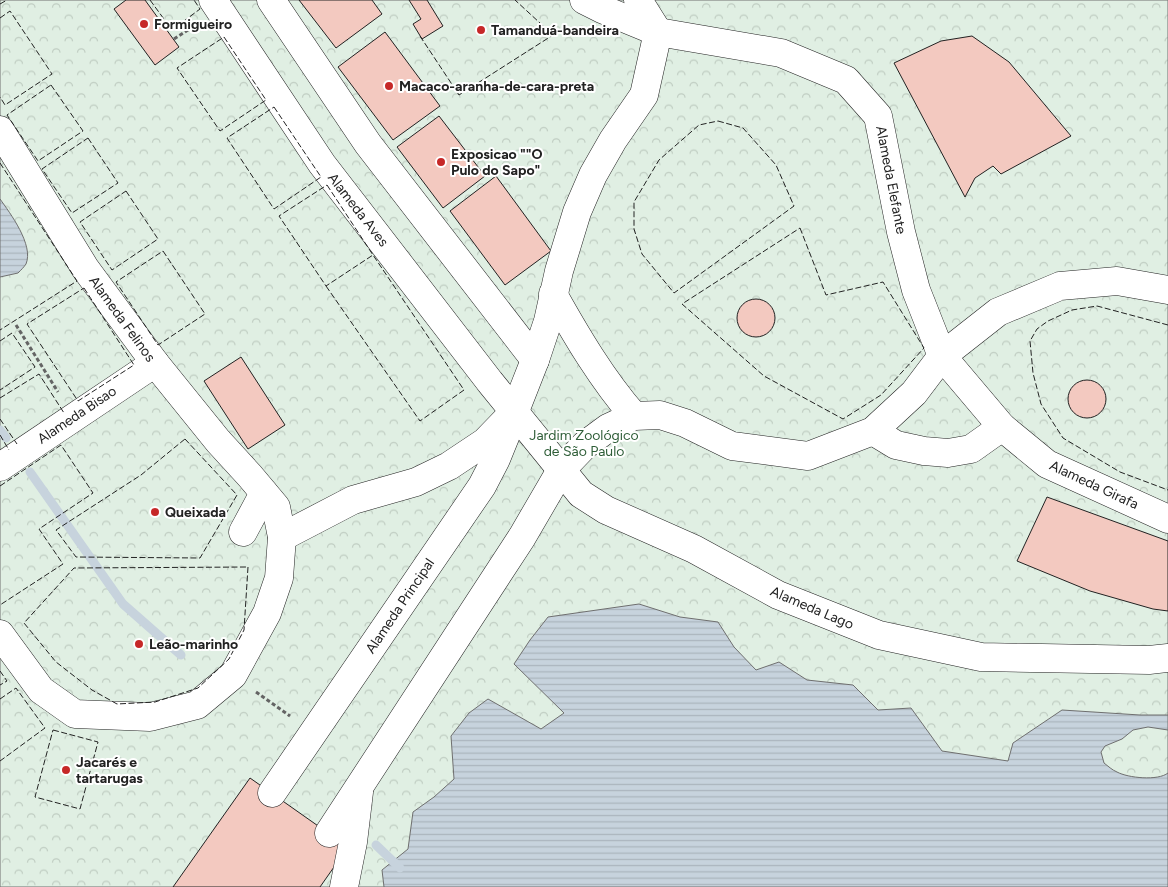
<svg xmlns="http://www.w3.org/2000/svg" width="1168" height="887" viewBox="0 0 1168 887" font-family="Figtree,sans-serif">
  <style>
    .park { fill: url(#park-crowns); stroke: #6f6f6f }
    .water { fill: url(#water-rules); stroke: #6f6f6f }
    .lines { fill: none; stroke-linecap: round; stroke-linejoin: round }
    .stream { stroke: #c7d3dd; stroke-width: 9 }
    .building { fill: #f3c9c0; stroke: #222 }
    .minor-casing { stroke: #222; stroke-width: 29 }
    .path { stroke: #646464; stroke-width: 3; stroke-dasharray: 4 2.5; stroke-linecap: butt }
    .minor { stroke: #fff; stroke-width: 28 }
    .fence { stroke: #222; stroke-width: 1; stroke-dasharray: 6 2.5; stroke-linecap: butt }
    .poi-dot { fill: #c62828; stroke: #fff; stroke-width: 2 }
    .labels { text-anchor: middle; dominant-baseline: central; stroke-width: 4; stroke-linejoin: round; paint-order: stroke }
    .poi-label { font-size: 14px; font-weight: bold; fill: #222; stroke: #fff; text-anchor: start }
    .street-label { font-size: 14px; fill: #222; stroke: #fff }
    .park-label { font-size: 14px; fill: #2f5e38; stroke: #fff }
  </style>
  <defs>
    <pattern id="park-crowns" width="20" height="18" patternUnits="userSpaceOnUse" patternTransform="scale(1.25)"><rect width="20" height="18" fill="#e0efe3"/><path d="M2 6a3 3 0 1 1 6 0M12 15a3 3 0 1 1 6 0" fill="none" stroke="#c0cdc2"/></pattern>
    <pattern id="water-rules" width="6" height="5" patternUnits="userSpaceOnUse" patternTransform="scale(1.25)"><rect width="6" height="5" fill="#c7d3dd"/><path d="M0 2.5h6" fill="none" stroke="#abb5bd"/></pattern>
  </defs>
  <rect width="100%" height="100%" fill="#fff"/>
  <!-- park -->
  <rect class="park" x="0" y="0" width="1168" height="887"/>
  <!-- water -->
  <g class="water">
    <path d="M0,199C10,213 34,245 26,264C24,267 21,270 18,273L0,277Z"/>
    <path d="M639,604L680,617L718,622L734,647L756,670L779,662L807,680L853,685L878,710L911,708L942,751L1008,761L1013,743L1062,710L1140,715H1168V730L1148,727L1133,730L1122,739L1105,746L1101,752L1104,763C1108,766 1112,770 1117,772C1128,778 1158,781 1168,773V887H384L382,870L408,849L413,812L434,797L454,779L451,736L469,713L488,699L541,729L564,713L514,664L530,640L548,617Z"/>
  </g>
  <g class="lines">
    <!-- stream -->
    <g class="stream">
      <path d="M0,430L6,438"/>
      <path d="M30,472L123,604L181,655"/>
      <path d="M376,845L400,868"/>
    </g>
  </g>
  <!-- building -->
  <g class="building">
    <path d="M126,0H145L179,47L155,65L114,9Z"/>
    <path d="M299,0H372L382,14L336,48Z"/>
    <path d="M409,0H427L443,26L422,39L413,24L421,19Z"/>
    <path d="M385,32L440,106L393,140L338,67Z"/>
    <path d="M972,36L1009,62L1071,136L1001,174L993,166L975,178L965,197L894,63L941,41Z"/>
    <path d="M439,116L485,176L443,208L397,147Z"/>
    <path d="M496,176L551,251L505,285L450,211Z"/>
    <circle cx="756" cy="318" r="19"/>
    <path d="M241,357L285,425L248,449L204,381Z"/>
    <circle cx="1087" cy="399" r="19"/>
    <path d="M1047,497L1168,541V611L1153,609L1090,591L1017,561Z"/>
    <path d="M250,778L348,847L320,887H173Z"/>
  </g>
  <g class="lines">
    <!-- minor casing -->
    <g class="minor-casing">
      <g id="minor">
        <path d="M213,0L322,164L490,382L581,494L606,510L694,549L778,595L879,635L981,657L1149,660L1168,658"/>
        <path d="M271,0L368,144L535,360"/>
        <path d="M584,0L602,9L658,32"/>
        <path d="M638,0L658,32"/>
        <path d="M0,130L85,268L155,363L218,441L250,476L276,507L282,537L279,578L267,613L233,675L197,705L150,717L75,714L41,690L0,634"/>
        <path d="M1168,290L1117,281L1060,286L998,312L942,356L1002,427L1047,464L1168,519"/>
        <path d="M553,294C577,337 602,379 634,416"/>
        <path d="M873,431L896,445L924,451L948,453L971,449L1002,427"/>
        <path d="M0,467L155,363"/>
        <path d="M243,532L264,493"/>
        <path d="M282,537L353,500L416,482L449,466L485,442L515,411L535,360L548,321L559,271L577,212L593,175L613,140L644,95L658,32L781,53L846,80L878,116L901,232L916,290L942,356L914,393L873,431L808,456L732,446L685,423L660,415L634,416L608,428L585,445L561,470L522,537L329,833"/>
        <path d="M272,793L482,486L496,459L511,422"/>
        <path d="M344,887L353,842L359,792"/>
      </g>
    </g>
    <!-- path -->
    <g class="path">
      <path d="M174,39L194,26"/>
      <path d="M16,325L58,392"/>
      <path d="M256,692L290,716"/>
    </g>
    <!-- minor -->
    <use href="#minor" class="minor"/>
    <!-- fence -->
    <g class="fence">
      <path d="M150,0L172,30L200,9L194,0"/>
      <path d="M0,4L7,0"/>
      <path d="M0,18L10,11L52,74L5,105L0,97"/>
      <path d="M420,36L459,95L553,35L515,0"/>
      <path d="M224,37L266,100L220,131L177,68Z"/>
      <path d="M51,85L83,131L38,161L7,115Z"/>
      <path d="M274,107L321,177L274,209L227,138Z"/>
      <path d="M718,121L743,128L776,165L794,206L674,293L642,254L634,229V202L659,160L699,125Z"/>
      <path d="M88,138L118,183L72,213L42,169Z"/>
      <path d="M0,163L77,281L0,330"/>
      <path d="M327,185L373,255L326,286L279,216Z"/>
      <path d="M126,191L158,239L112,270L80,222Z"/>
      <path d="M800,228L826,295L883,282L924,348L881,395L843,419L764,376L682,304Z"/>
      <path d="M163,251L205,314L158,345L116,282Z"/>
      <path d="M326,286L420,421L464,390L373,255"/>
      <path d="M84,288L134,365L78,401L27,324Z"/>
      <path d="M1168,325L1097,306L1072,310L1048,321L1037,329L1030,341L1033,373L1041,404L1063,438L1120,472L1168,490"/>
      <path d="M0,341L12,333L35,367L0,390"/>
      <path d="M0,398L39,374L64,413"/>
      <path d="M0,419L17,444"/>
      <path d="M0,435L9,450"/>
      <path d="M185,439L237,495L200,558L76,557L56,530L141,475Z"/>
      <path d="M0,486L61,445L93,493L39,529L63,564L0,605"/>
      <path d="M248,567L244,630L229,659L198,688L155,702L117,704L92,690L56,662L24,623L74,568Z"/>
      <path d="M0,671L7,681L0,685"/>
      <path d="M0,699L16,688L45,728L0,761"/>
      <path d="M53,730L98,742L80,809L35,797Z"/>
    </g>
  </g>
  <!-- markers -->
  <g class="poi-dot">
    <circle cx="144" cy="24" r="5"/>
    <circle cx="481" cy="30" r="5"/>
    <circle cx="389" cy="86" r="5"/>
    <circle cx="441" cy="162" r="5"/>
    <circle cx="155" cy="512" r="5"/>
    <circle cx="139" cy="644" r="5"/>
    <circle cx="66" cy="770" r="5"/>
  </g>
  <g class="labels">
    <!-- poi labels -->
    <g class="poi-label">
      <text x="154" y="24">Formigueiro</text>
      <text x="491" y="30">Tamanduá-bandeira</text>
      <text x="399" y="86">Macaco-aranha-de-cara-preta</text>
      <text x="451" y="154">Exposicao ""O<tspan x="451" dy="16">Pulo do Sapo"</tspan></text>
      <text x="165" y="512">Queixada</text>
      <text x="149" y="644">Leão-marinho</text>
      <text x="76" y="762">Jacarés e<tspan x="76" dy="16">tartarugas</tspan></text>
    </g>
    <!-- street labels -->
    <g class="street-label">
      <text transform="translate(891 180) rotate(79)">Alameda Elefante</text>
      <text transform="translate(358 210) rotate(52)">Alameda Aves</text>
      <text transform="translate(122 319) rotate(54)">Alameda Felinos</text>
      <text transform="translate(77 415) rotate(-34)">Alameda Bisao</text>
      <text transform="translate(1094 485) rotate(25)">Alameda Girafa</text>
      <text transform="translate(400 606) rotate(-56)">Alameda Principal</text>
      <text transform="translate(812 608) rotate(23)">Alameda Lago</text>
    </g>
    <!-- park labels -->
    <g class="park-label">
      <text x="584" y="435">Jardim Zoológico<tspan x="584" dy="16">de São Paulo</tspan></text>
    </g>
  </g>
</svg>
